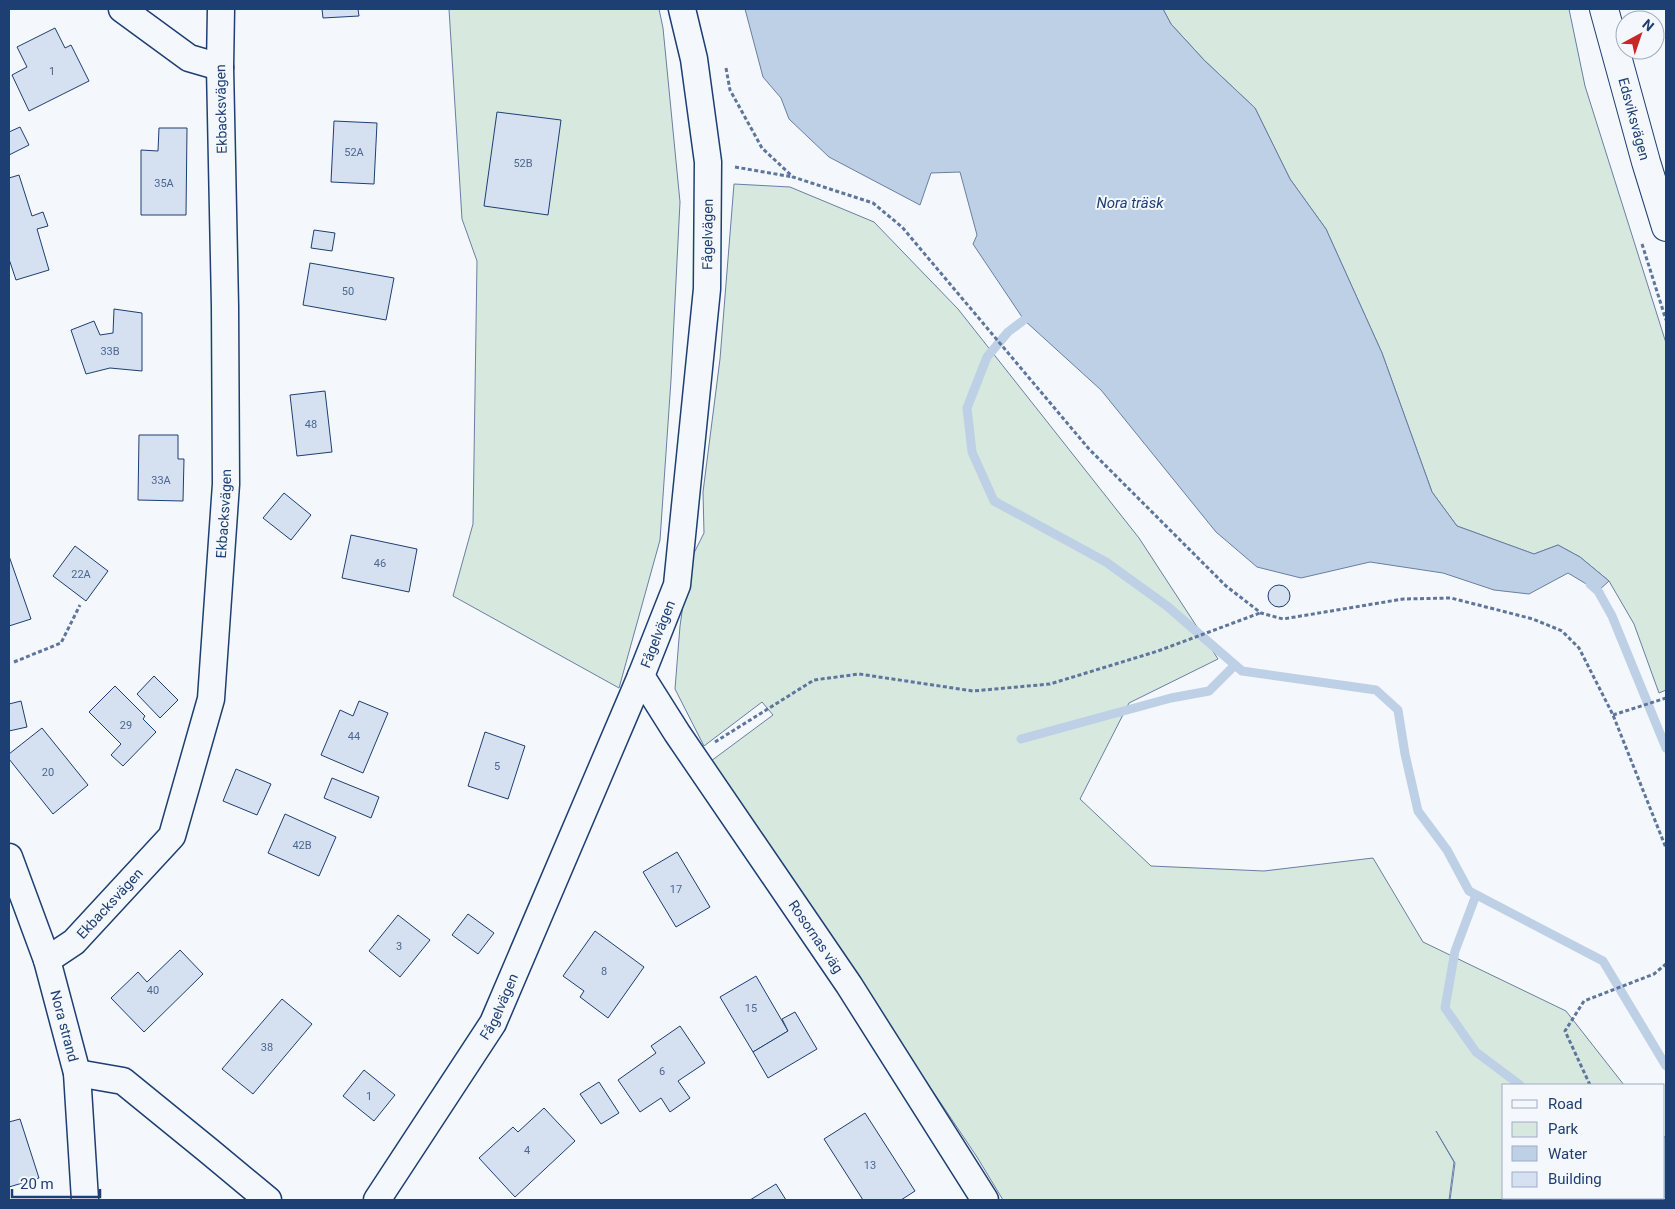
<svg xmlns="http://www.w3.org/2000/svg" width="1675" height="1209" viewBox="0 0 1675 1209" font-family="Roboto,sans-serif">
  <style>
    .green { fill: #d7e8df; stroke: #687fa3 }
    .water { fill: #bed0e5; stroke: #687fa3 }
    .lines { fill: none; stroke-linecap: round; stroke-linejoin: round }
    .stream { stroke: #bed0e5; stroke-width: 9 }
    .building { fill: #d5e0f0; stroke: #1d3f73 }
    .minor-casing { stroke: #1d3f73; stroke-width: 29 }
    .tertiary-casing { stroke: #1d3f73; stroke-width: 30 }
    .path { stroke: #5e769c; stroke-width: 3; stroke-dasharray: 4 2.5; stroke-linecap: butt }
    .minor { stroke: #f4f7fb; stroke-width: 26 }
    .tertiary { stroke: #f4f7fb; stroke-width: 28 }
    .labels { text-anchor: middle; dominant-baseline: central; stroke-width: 4; stroke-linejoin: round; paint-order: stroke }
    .number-label { font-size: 11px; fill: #4b6792 }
    .street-label { font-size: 14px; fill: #1d3f73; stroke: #f4f7fb }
    .water-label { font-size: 15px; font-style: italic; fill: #1d3f73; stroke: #f4f7fb }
  </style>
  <rect width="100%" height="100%" fill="#f4f7fb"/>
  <!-- green -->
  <g class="green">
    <path d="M449,9H659L663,28L680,202L671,380L660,540L619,688L453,596L473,524L477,261L462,219Z"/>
    <path d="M1163,9H1569L1585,86L1666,343V690L1659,693L1634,624L1609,581L1580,557L1558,545L1534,554L1457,526L1432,492L1382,353L1326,229L1290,179L1255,108L1204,60L1171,24Z"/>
    <path d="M734,184L790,187L874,222L958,309L1139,538L1218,659L1129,703L1080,799L1151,866L1264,871L1373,858L1423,942L1566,1011L1624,1085H1504V1198H1664V1136L1666,1139V1200H1450L1455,1163L1436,1131L1454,1162L1449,1200H1003L977,1157L711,761L773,715L762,702L704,746L675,689L680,626L689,563L704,533L703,492L720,359Z"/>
  </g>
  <!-- water -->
  <path class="water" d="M745,9H1163L1171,24L1204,60L1255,108L1290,179L1326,229L1382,353L1432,492L1457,526L1534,554L1558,545L1580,557L1609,581L1598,591L1568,573L1529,594L1494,590L1443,573L1370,562L1301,578L1257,567L1216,532L1101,390L1024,320L973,244L977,235L960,172L931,173L920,205L829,157L789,119L781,98L763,77Z"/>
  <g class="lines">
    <!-- stream -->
    <g class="stream">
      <path d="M1024,320L1008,332L987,357L967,408L972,452L994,501L1106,562L1167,606L1242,671L1376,690L1398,710L1405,754L1418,811L1447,850L1469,891L1603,961L1666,1066"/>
      <path d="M1590,584L1598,591L1612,616L1666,748"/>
      <path d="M1021,739L1171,698L1209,691L1235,665"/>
      <path d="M1476,895L1455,951L1445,1008L1476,1052L1520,1085"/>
    </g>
  </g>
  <!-- building -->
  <g class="building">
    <path d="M322,9H358L359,16L323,18Z"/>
    <path d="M55,28L65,48L71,45L89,81L29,111L12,75L27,67L17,47Z"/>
    <path d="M497,112L561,120L548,215L484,206Z"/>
    <path d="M334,121L377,123L374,184L331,182Z"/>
    <path d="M20,127L29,145L9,155V132Z"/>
    <path d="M159,128H187L186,215H141V150L158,151Z"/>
    <path d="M19,175L32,216L43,212L48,226L37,229L49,270L16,280L9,259V178Z"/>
    <path d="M314,230L335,233L332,251L311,248Z"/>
    <path d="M310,263L394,278L386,320L303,305Z"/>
    <path d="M114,309L142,313V371L110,368L86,374L71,330L94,321L100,335L113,333Z"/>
    <path d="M325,391L332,452L297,456L290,395Z"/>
    <path d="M139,435H178V459H184L183,501L138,500Z"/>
    <path d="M284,493L311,515L291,540L263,518Z"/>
    <path d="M351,535L417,549L409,592L342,578Z"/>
    <path d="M75,546L108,571L86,601L53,576Z"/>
    <path d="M9,556L31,619L9,626Z"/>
    <circle cx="1279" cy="596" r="11"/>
    <path d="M154,676L178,700L160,718L137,694Z"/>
    <path d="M115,686L145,716L143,719L156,732L123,766L111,755L121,744L89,712Z"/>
    <path d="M21,701L27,727L9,731V704Z"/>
    <path d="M359,701L388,713L363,773L321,755L340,710L353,716Z"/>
    <path d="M42,728L88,785L53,814L9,759V754Z"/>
    <path d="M485,732L525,746L508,799L468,786Z"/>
    <path d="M236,769L271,784L257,815L223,801Z"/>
    <path d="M332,778L379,797L371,818L324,798Z"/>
    <path d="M285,814L336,837L319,876L268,853Z"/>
    <path d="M677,852L710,907L676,927L643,872Z"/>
    <path d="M468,914L494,933L478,954L452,935Z"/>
    <path d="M398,915L430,940L400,977L369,951Z"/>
    <path d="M595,931L644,967L608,1018L580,997L584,991L563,976Z"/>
    <path d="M180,950L203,974L144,1032L111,998L138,972L147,982Z"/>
    <path d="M756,976L788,1031L753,1052L720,997Z"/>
    <path d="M282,999L312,1024L253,1094L222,1069Z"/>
    <path d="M795,1012L817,1049L768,1078L753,1052L788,1031L782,1019Z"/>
    <path d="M680,1026L705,1063L678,1081L690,1098L670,1112L661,1098L640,1112L618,1080L656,1053L651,1046Z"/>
    <path d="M364,1070L395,1095L374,1121L343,1096Z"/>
    <path d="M599,1082L619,1113L601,1124L580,1094Z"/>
    <path d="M544,1108L575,1141L515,1197L479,1158L513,1127L518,1132Z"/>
    <path d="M865,1113L915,1191L901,1200H863L824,1139Z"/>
    <path d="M20,1119L39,1178L9,1187V1122Z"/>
    <path d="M776,1184L786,1200H750Z"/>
  </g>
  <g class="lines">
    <!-- minor casing -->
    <g class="minor-casing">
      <g id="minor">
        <path d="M122,9L189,58L220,67"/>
        <path id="s1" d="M641,676L677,733L849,985L985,1200"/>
        <path id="s2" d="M9,857L47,960L77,1073L85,1200"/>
        <path id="s3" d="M47,960L74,942L172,836L211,699L226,484L225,306L220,67L221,9"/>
        <path d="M77,1073L123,1081L209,1151L268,1200"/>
        <path id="s4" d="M377,1200L493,1023L641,676L677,585L707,289L708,162L694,59L682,9"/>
      </g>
    </g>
    <!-- tertiary casing -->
    <g class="tertiary-casing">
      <g id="tertiary">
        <path id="s5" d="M1604,9L1646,162L1666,227"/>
      </g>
    </g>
    <!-- path -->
    <g class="path">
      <path d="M726,68L730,90L762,148L793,177L873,203L902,227L1089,449L1226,586L1261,613L1283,619L1403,599L1451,598L1533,619L1562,631L1579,648L1613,715L1666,848"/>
      <path d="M735,167L793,177"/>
      <path d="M1642,244L1666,320"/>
      <path d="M14,662L61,643L80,605"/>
      <path d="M1613,715L1666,698"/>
      <path d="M715,742L814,680L859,674L973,691L1050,684L1158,651L1260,613"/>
      <path d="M1590,1085L1565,1031L1584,1001L1654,974L1666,964"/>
      <path d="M1642,1198L1643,1200"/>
    </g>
    <!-- minor -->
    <use href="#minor" class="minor"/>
    <!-- tertiary -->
    <use href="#tertiary" class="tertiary"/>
  </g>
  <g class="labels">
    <!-- number labels -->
    <g class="number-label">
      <text x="52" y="71">1</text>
      <text x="354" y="152">52A</text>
      <text x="523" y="163">52B</text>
      <text x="164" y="183">35A</text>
      <text x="348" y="291">50</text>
      <text x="110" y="351">33B</text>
      <text x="311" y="424">48</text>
      <text x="161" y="480">33A</text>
      <text x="380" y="563">46</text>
      <text x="81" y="574">22A</text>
      <text x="126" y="725">29</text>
      <text x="354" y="736">44</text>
      <text x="497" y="766">5</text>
      <text x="48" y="772">20</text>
      <text x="302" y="845">42B</text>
      <text x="676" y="889">17</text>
      <text x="399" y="946">3</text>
      <text x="604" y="971">8</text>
      <text x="153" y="990">40</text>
      <text x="751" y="1008">15</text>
      <text x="267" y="1047">38</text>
      <text x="662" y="1071">6</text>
      <text x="369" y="1096">1</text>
      <text x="527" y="1150">4</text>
      <text x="870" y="1165">13</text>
    </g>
    <!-- street labels -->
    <g class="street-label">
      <text transform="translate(221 109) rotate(-91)">Ekbacksvägen</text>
      <text stroke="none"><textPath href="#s5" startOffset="114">Edsviksvägen</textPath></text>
      <text stroke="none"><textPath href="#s4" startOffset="1039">Fågelvägen</textPath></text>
      <text stroke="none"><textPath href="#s3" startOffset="505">Ekbacksvägen</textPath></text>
      <text stroke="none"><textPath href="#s4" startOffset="634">Fågelvägen</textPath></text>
      <text stroke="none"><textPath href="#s3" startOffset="85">Ekbacksvägen</textPath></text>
      <text stroke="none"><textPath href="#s1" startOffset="314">Rosornas väg</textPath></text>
      <text stroke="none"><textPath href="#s4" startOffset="229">Fågelvägen</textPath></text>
      <text stroke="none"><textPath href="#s2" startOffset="178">Nora strand</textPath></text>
    </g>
    <!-- water labels -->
    <g class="water-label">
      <text x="1130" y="203">Nora träsk</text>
    </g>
  </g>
  <!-- border -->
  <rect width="1675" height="1209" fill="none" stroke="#1d3f73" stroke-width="20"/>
  <!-- legend -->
  <rect x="1502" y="1084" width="162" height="115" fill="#f4f7fb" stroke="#9eadc5"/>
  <rect x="1512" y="1100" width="25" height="8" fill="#f4f7fb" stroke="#9eadc5"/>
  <text x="1548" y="1109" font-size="15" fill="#1d3f73">Road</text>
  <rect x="1512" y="1122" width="25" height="15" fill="#d7e8df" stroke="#9eadc5"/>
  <text x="1548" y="1134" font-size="15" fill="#1d3f73">Park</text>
  <rect x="1512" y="1146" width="25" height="15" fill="#bed0e5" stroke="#9eadc5"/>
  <text x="1548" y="1159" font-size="15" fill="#1d3f73">Water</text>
  <rect x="1512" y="1172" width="25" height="15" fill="#d5e0f0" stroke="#9eadc5"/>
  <text x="1548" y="1184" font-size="15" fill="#1d3f73">Building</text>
  <!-- north arrow -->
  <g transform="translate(1640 35) rotate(40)"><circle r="24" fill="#f4f7fb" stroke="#9eadc5"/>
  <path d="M0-4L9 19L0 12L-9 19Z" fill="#c62828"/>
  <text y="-8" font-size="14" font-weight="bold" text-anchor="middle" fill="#1d3f73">N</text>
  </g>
  <!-- scale -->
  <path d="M12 1189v8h88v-8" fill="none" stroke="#1d3f73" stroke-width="2.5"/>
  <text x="20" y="1189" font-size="15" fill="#1d3f73" stroke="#f4f7fb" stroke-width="4" paint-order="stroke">20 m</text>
</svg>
